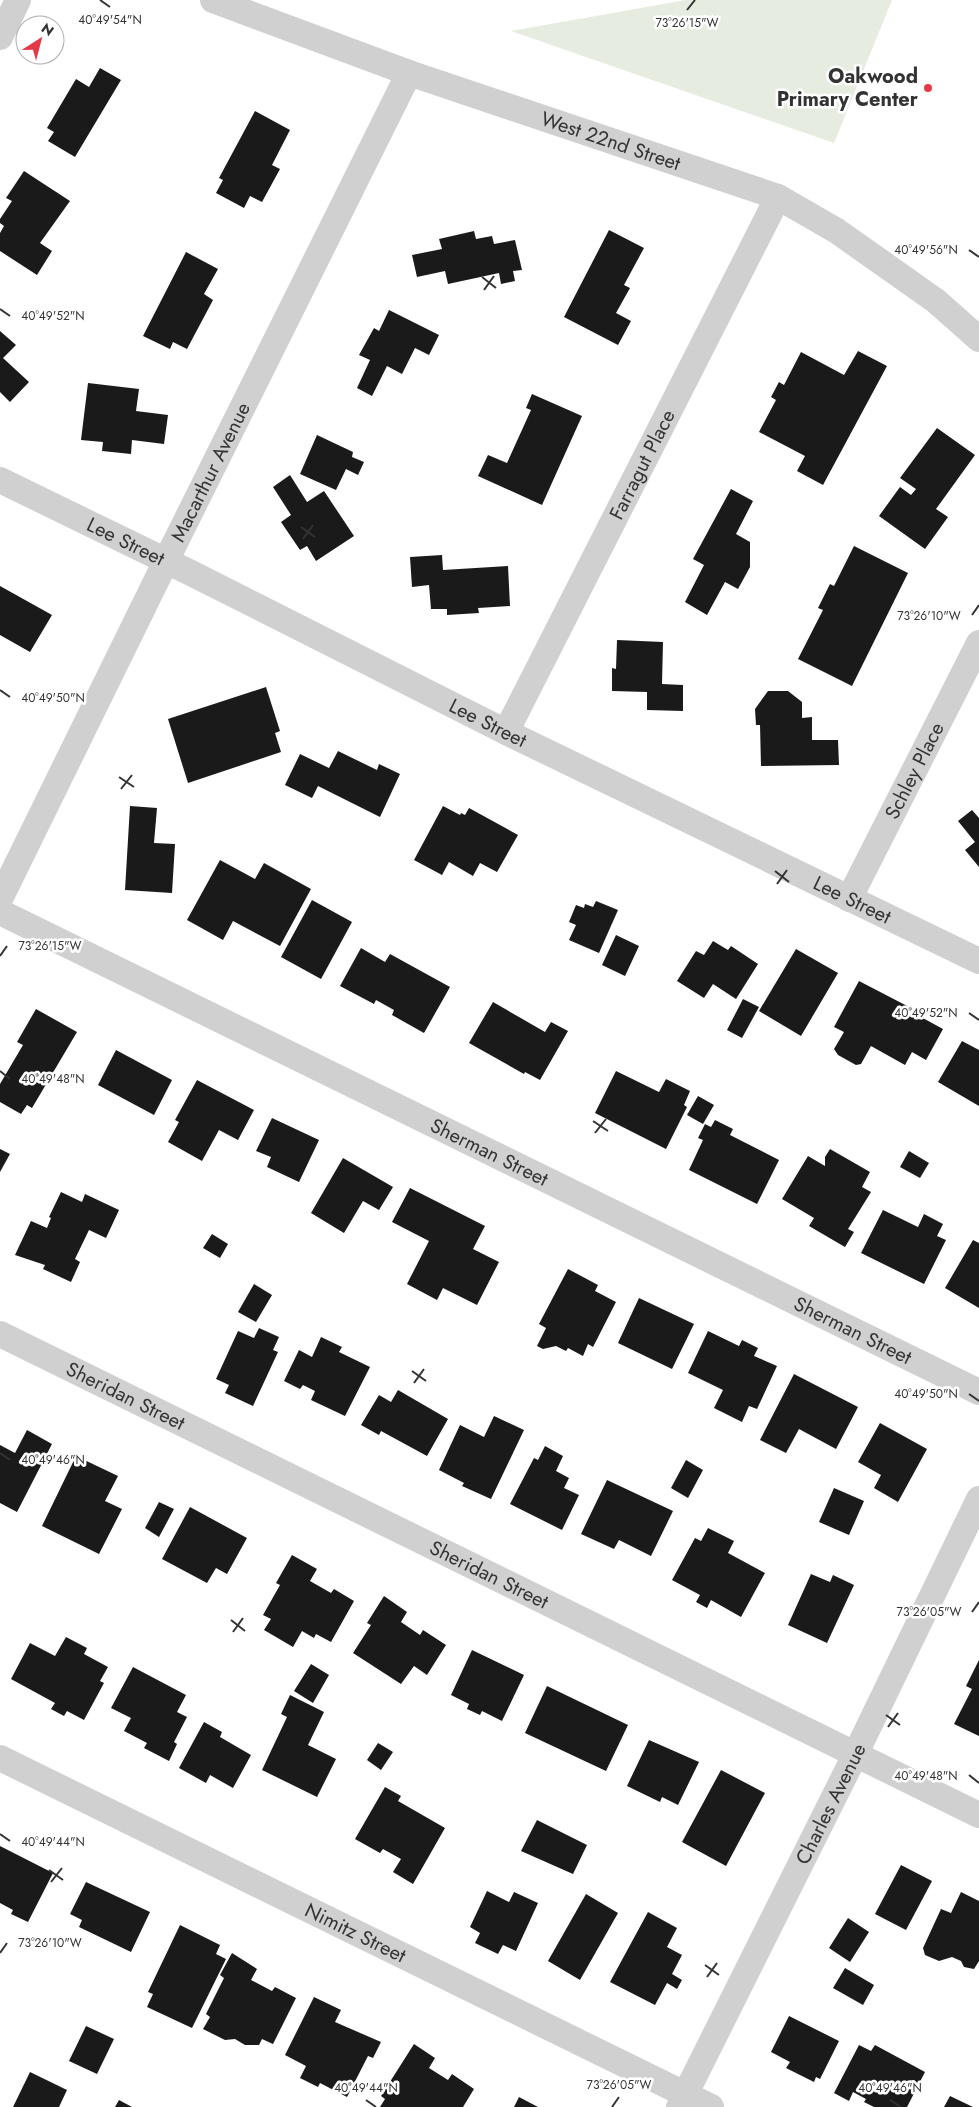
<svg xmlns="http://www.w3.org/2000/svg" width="979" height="2107" viewBox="0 0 979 2107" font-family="Jost,sans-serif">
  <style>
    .green { fill: #e6ecdf }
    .building { fill: #1a1a1a }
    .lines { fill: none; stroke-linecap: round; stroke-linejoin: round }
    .minor { stroke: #d0d0d0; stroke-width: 26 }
    .ticks { fill: none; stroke: #333; stroke-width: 2 }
    .poi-dot { fill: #e63946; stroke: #fff; stroke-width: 2 }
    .labels { text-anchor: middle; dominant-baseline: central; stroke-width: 5; stroke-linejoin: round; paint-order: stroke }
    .poi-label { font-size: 20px; font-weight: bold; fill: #333; stroke: #fff; text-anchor: end }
    .street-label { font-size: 20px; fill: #333; stroke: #fff }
    .ticks-label { font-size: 12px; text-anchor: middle; fill: #333; stroke: #fff; stroke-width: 5; stroke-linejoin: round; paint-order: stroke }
  </style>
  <rect width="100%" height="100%" fill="#fff"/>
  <!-- green -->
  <path class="green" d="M686,0H892L834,143L511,31Z"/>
  <!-- building -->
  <g class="building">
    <path d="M100,68L121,80L75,157L48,141L54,132L47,128L76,79L89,87Z"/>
    <path d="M255,111L290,130L272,165L280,169L262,202L250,196L244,208L216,193L223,180L219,178Z"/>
    <path d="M24,171L70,201L40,243L52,251L37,275L0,251V233L4,226L0,223V219L12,201L6,198Z"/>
    <path d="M609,230L644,248L624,285L630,288L616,313L631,321L618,345L564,317Z"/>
    <path d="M474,231L476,239L492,236L494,244L515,240L522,270L513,271L515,281L501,284L499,273L448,284L445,271L417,277L412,255L442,249L439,239Z"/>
    <path d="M186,252L218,269L204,294L213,300L187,349L173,342L170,349L143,336Z"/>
    <path d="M389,310L439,335L429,355L415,348L402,374L387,366L372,396L357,388L370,360L359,355L374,328L379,331Z"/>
    <path d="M0,331L16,345L3,358L29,382L10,402L0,392Z"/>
    <path d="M858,351L887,366L823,485L797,471L805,456L759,432L776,400L771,397L779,382L784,385L801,352L844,375Z"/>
    <path d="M88,383L139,389L136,411L168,415L164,444L132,440L131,454L102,451L103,442L81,440Z"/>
    <path d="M532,394L582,416L542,505L478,476L488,455L507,463L531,410L526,408Z"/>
    <path d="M937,428L975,455L936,509L948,517L925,549L879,516L900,487L911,495L916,489L900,478Z"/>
    <path d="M317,435L353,452L352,457L364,462L358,475L346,469L336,490L300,474Z"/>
    <path d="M290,475L307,502L324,491L354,536L316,561L307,546L300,550L281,522L291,515L273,487Z"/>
    <path d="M731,489L753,501L736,534L750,542V567L738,589L725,582L707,615L685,602L704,565L693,559Z"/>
    <path d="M854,546L908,573L852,686L798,659L823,610L818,608L830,584L834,586Z"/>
    <path d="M442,555L443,570L508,566L510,606L478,608L479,613L447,615V609H431L429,585L412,587L410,557Z"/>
    <path d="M0,586L52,615L30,652L0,635Z"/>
    <path d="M617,640L663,642L662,684L683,685V711L647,710V692L612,691V668L616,669Z"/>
    <path d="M266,687L280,731L275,733L281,752L188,783L168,719Z"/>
    <path d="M768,691H788L802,702V718L812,717V740H838L839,765L761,766L760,725H756L755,709Z"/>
    <path d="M338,751L377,770L379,764L400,774L380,817L318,786L312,798L285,785L300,754L329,768Z"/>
    <path d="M130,806L157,808L154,843L175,844L172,893L125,890Z"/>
    <path d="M443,806L460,815L461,813L465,815L469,808L518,835L497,872L480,863L473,876L449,862L442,875L414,860Z"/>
    <path d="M972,810L979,818V867L965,850L975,842L958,821Z"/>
    <path d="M220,860L255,879L264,863L311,889L280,946L233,921L223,940L187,920Z"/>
    <path d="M312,900L352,922L321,979L281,957Z"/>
    <path d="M596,901L618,910L599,953L569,940L576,925L569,922L576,905L584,908L585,904L593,907Z"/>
    <path d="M616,935L639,946L625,976L602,965Z"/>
    <path d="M713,941L728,950L731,946L758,964L736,999L713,984L704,998L677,981L696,951L704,955Z"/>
    <path d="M361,948L385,962L390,954L450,987L424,1033L392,1015L394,1010L376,1000L374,1004L340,986Z"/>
    <path d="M796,949L838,973L801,1036L759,1011Z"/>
    <path d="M859,981L911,1008L910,1011L943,1029L926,1060L912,1052L905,1065L871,1046L861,1064L856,1065L838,1055L834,1049L844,1032L834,1027Z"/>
    <path d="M743,999L759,1007L742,1038L727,1030Z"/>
    <path d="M493,1002L545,1032L551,1022L568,1031L540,1080L525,1072L524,1074L469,1043Z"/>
    <path d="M36,1009L77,1032L32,1108L27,1105L21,1114L0,1102V1084L23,1045L17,1042Z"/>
    <path d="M962,1041L979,1050V1106L938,1082Z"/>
    <path d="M116,1050L172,1080L154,1115L98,1085Z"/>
    <path d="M616,1071L659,1092L666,1079L690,1091L684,1105L687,1107L666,1149L595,1113Z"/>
    <path d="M197,1080L254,1110L238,1140L219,1130L202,1161L168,1142L179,1122L175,1120Z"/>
    <path d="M698,1096L714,1105L703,1124L687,1115Z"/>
    <path d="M272,1118L319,1140L299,1182L267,1167L271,1157L256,1151Z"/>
    <path d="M715,1120L733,1129L730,1135L779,1160L757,1204L689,1170L703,1140L698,1138L705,1124L711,1127Z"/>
    <path d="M0,1149L10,1154L0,1172Z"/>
    <path d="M830,1149L870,1172L862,1187L871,1192L848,1229L854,1232L845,1247L809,1226L814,1218L782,1199L808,1156L825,1166V1157Z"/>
    <path d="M909,1151L929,1163L920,1178L900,1167Z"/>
    <path d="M343,1158L393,1187L379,1210L363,1201L344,1233L311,1213Z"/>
    <path d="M410,1188L485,1226L473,1249L499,1262L477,1305L443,1288L437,1300L407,1284L429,1241L392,1222Z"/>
    <path d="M61,1192L82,1202L85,1194L119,1210L106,1238L89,1230L75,1259L80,1262L71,1282L43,1269L45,1265L15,1255L31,1221L47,1228L51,1218L49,1217Z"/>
    <path d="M883,1210L918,1227L924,1214L943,1224L937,1236L946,1240L924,1284L861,1253Z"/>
    <path d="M212,1234L228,1244L220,1258L203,1248Z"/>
    <path d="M973,1240L979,1243V1308L945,1288Z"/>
    <path d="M568,1269L598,1285L595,1291L616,1302L593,1347L588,1344L583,1356L568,1348L566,1351L556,1346L543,1349L537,1346L546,1328L539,1324Z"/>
    <path d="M254,1284L272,1295L256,1322L238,1312Z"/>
    <path d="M639,1298L694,1324L672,1369L618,1343Z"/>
    <path d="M259,1328L279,1337L273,1350L278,1352L253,1406L225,1393L229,1385L216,1379L238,1331L254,1338Z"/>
    <path d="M708,1331L739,1346L742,1340L758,1348L754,1356L777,1366L757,1409L749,1406L742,1422L714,1408L723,1390L688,1373Z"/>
    <path d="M321,1337L342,1347L339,1352L370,1367L345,1416L311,1400L315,1391L303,1385L300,1389L284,1381L299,1350L312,1357Z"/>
    <path d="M794,1374L858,1407L836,1449L799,1429L786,1453L760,1440Z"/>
    <path d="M398,1390L448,1419L427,1456L381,1431L379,1435L361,1425L379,1395L391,1402Z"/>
    <path d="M494,1416L524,1430L491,1499L462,1486L464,1483L439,1470L460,1425L484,1437Z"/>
    <path d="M880,1423L927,1449L898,1502L874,1488L881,1475L858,1462Z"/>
    <path d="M27,1430L52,1444L17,1512L0,1503V1445L15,1453Z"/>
    <path d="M545,1446L563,1456L556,1471L569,1478L564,1488L579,1495L562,1530L510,1504L534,1458L538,1460Z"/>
    <path d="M76,1456L118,1476L105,1501L122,1509L99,1554L42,1526Z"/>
    <path d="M686,1460L703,1470L688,1498L671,1488Z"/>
    <path d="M607,1480L673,1511L651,1556L619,1540L614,1549L581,1534Z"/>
    <path d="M834,1488L864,1501L849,1535L819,1522Z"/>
    <path d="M159,1502L174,1509L159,1537L145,1528Z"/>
    <path d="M190,1507L247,1538L227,1574L216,1568L207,1583L162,1559Z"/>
    <path d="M708,1528L734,1541L728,1553L765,1573L741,1617L711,1600L707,1608L696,1602L700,1595L672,1580L695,1538L701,1541Z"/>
    <path d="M292,1555L317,1569L310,1581L331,1593L334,1589L354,1601L331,1642L316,1634L314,1638L302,1631L293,1647L264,1630L271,1619L263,1615L280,1585L276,1583Z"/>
    <path d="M811,1574L830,1582L833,1575L854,1585L827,1643L788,1625Z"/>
    <path d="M384,1596L407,1612L401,1622L420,1635L423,1630L446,1645L427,1675L414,1666L401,1684L353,1653L371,1625L367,1623Z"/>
    <path d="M66,1637L87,1648L84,1654L108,1667L100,1681L104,1683L84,1720L67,1711L64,1716L51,1709L55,1703L11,1679L30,1643L55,1656Z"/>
    <path d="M472,1650L524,1675L502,1721L482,1711L480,1715L467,1709L469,1704L451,1695Z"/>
    <path d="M979,1660V1736L954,1724L972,1689L966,1686Z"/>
    <path d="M311,1664L329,1675L313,1703L294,1691Z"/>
    <path d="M133,1667L186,1695L177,1712L187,1717L174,1742L177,1744L169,1761L144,1748L147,1743L124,1731L131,1718L111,1708Z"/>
    <path d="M547,1686L628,1725L606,1771L525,1733Z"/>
    <path d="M290,1695L324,1712L308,1745L336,1759L317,1797L262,1770L287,1717L281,1714Z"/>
    <path d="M204,1722L222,1732L220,1737L251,1755L233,1788L210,1775L206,1783L179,1768Z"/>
    <path d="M649,1740L699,1762L678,1805L662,1797L660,1802L627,1786Z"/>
    <path d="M378,1743L393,1752L381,1770L367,1760Z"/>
    <path d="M721,1770L765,1793L726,1866L682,1842Z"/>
    <path d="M385,1787L401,1796L398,1801L445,1828L413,1884L393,1872L401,1859L383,1849L380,1853L355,1839Z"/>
    <path d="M537,1820L587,1845L573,1874L521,1851Z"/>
    <path d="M0,1846L53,1873L28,1922L11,1914L13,1910L0,1903Z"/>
    <path d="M901,1865L932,1881L906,1930L875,1914Z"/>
    <path d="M86,1882L150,1912L131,1952L79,1927L82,1920L70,1914Z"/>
    <path d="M487,1891L509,1902L514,1892L538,1903L516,1951L503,1945L498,1954L475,1943L480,1933L470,1927Z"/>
    <path d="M961,1892L979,1901V1961L974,1969L964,1967L961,1961L952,1957L939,1961L925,1955L923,1948L941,1909L951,1913Z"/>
    <path d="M586,1894L618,1913L580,1980L548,1961Z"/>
    <path d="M648,1912L677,1928L667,1947L682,1955L672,1974L682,1980L677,1989L667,1983L655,2005L610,1982Z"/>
    <path d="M848,1918L869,1932L850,1962L829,1948Z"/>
    <path d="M180,1925L220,1945L216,1954L226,1959L192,2028L147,2007L153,1994L148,1992Z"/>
    <path d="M232,1953L257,1969L251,1980L272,1991L275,1987L296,1998L273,2044L262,2039L259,2045H245L235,2039L225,2040L203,2029L210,2017L206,2014L224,1978L220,1975Z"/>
    <path d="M845,1968L874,1985L863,2005L833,1988Z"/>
    <path d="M314,1997L341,2010L335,2022L381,2042L373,2058L368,2056L347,2097L320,2083L318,2087L300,2078L306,2066L285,2055Z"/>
    <path d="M789,2016L839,2041L820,2079L816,2077L814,2082L786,2068L790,2062L771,2052Z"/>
    <path d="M86,2026L114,2039L97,2074L69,2061Z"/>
    <path d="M414,2044L435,2058L429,2068L448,2080L452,2074L474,2089L463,2107H380L385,2099L381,2096Z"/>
    <path d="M859,2045L871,2051L875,2045L925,2072L907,2107H874L864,2102L866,2099L853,2092L849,2101L834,2093Z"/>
    <path d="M30,2072L67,2090L59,2107H13Z"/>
    <path d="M950,2096L973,2107H944Z"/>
    <path d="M519,2097L538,2107H514Z"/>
    <path d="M119,2100L132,2107H115Z"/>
  </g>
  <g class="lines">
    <!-- minor -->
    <g class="minor">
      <path id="s1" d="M213,0L409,73L778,197L837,231L936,301L979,339"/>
      <path d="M0,37L18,0"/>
      <path id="s2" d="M0,480L193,574L506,732L979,961"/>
      <path id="s3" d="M506,732L778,197"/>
      <path id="s4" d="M0,899L166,561L409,73"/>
      <path id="s5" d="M849,899L979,643"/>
      <path id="s6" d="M0,912L979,1392"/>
      <path id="s7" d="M0,1334L979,1815"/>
      <path id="s8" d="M0,1758L711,2107"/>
      <path id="s9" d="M679,2107L855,1755L979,1499"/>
    </g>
  </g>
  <!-- ticks -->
  <path class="ticks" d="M100,0L110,7M687,10L695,0M969,250L979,257M482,277L496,288M484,290L494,276M0,309L10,316M301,527L315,537M303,539L313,525M972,615L979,605M0,690L10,697M119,777L134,787M121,789L132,775M775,871L789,882M777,884L787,870M0,956L7,946M969,1013L979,1020M0,1071L10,1079M593,1121L608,1131M595,1133L606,1119M412,1371L426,1381M414,1383L424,1369M969,1394L979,1401M0,1453L10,1460M972,1612L979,1602M231,1620L245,1631M233,1632L243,1618M886,1715L900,1725M888,1727L898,1713M969,1775L979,1783M0,1834L10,1841M49,1870L63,1880M51,1882L62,1868M0,1953L7,1943M705,1965L719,1975M707,1977L717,1963M366,2100L376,2107M890,2100L901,2107M612,2107L619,2097"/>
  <!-- markers -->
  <circle class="poi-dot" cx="928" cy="88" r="5"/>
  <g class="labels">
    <!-- poi labels -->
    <g class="poi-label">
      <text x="918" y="76">Oakwood<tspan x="918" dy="23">Primary Center</tspan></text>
    </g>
    <!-- street labels -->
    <g class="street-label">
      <text stroke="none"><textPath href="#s1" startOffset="422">West 22nd Street</textPath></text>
      <text stroke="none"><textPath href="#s3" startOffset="300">Farragut Place</textPath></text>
      <text stroke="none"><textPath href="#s4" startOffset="476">Macarthur Avenue</textPath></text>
      <text stroke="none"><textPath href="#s2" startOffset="140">Lee Street</textPath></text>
      <text stroke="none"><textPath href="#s2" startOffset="545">Lee Street</textPath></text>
      <text stroke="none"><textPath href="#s5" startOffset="144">Schley Place</textPath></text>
      <text stroke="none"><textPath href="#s2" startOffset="950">Lee Street</textPath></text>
      <text stroke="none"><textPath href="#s6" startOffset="545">Sherman Street</textPath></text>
      <text stroke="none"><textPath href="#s6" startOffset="950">Sherman Street</textPath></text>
      <text stroke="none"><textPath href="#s7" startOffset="140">Sheridan Street</textPath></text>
      <text stroke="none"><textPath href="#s7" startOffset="545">Sheridan Street</textPath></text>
      <text stroke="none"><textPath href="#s9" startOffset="339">Charles Avenue</textPath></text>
      <text stroke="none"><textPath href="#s8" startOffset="396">Nimitz Street</textPath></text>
    </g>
  </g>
  <g class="ticks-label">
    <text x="110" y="24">40°49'54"N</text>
    <text x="687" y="27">73°26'15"W</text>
    <text x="926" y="254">40°49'56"N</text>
    <text x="53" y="320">40°49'52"N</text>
    <text x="929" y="620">73°26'10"W</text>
    <text x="53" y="702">40°49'50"N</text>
    <text x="50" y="950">73°26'15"W</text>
    <text x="926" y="1017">40°49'52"N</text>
    <text x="53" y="1083">40°49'48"N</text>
    <text x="926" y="1398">40°49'50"N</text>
    <text x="53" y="1464">40°49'46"N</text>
    <text x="929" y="1616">73°26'05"W</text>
    <text x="926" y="1780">40°49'48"N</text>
    <text x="53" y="1846">40°49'44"N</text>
    <text x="50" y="1947">73°26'10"W</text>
    <text x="619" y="2089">73°26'05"W</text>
    <text x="366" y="2092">40°49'44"N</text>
    <text x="890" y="2092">40°49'46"N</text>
  </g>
  <!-- north arrow -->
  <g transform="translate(40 40) rotate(36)"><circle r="24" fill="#ffffff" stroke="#adadad"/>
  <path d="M0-4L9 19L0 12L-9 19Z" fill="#e63946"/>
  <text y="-8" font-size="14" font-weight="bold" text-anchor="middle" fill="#333333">N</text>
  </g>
</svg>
